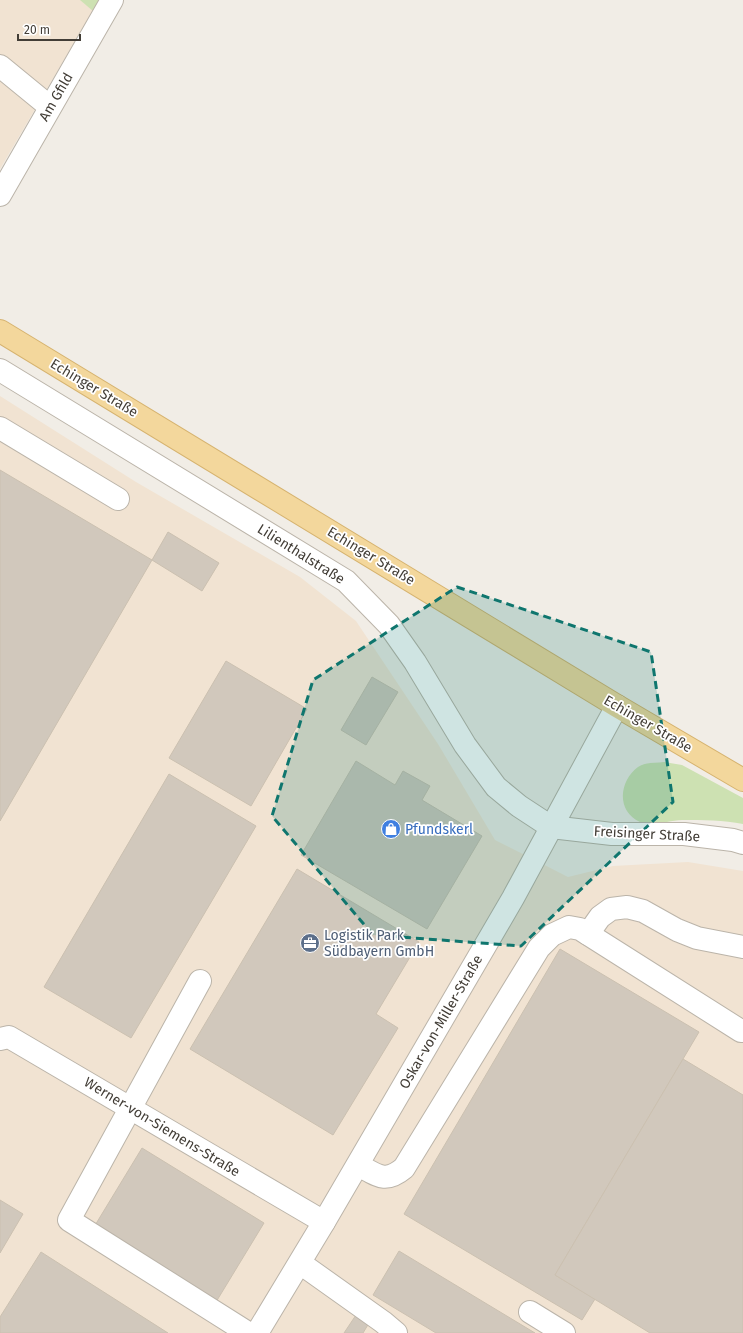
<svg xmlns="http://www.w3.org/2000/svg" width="743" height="1333" viewBox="0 0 743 1333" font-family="'Fira Sans',sans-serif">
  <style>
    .commercial { fill: #f1e3d2 }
    .green { fill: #cde1b2 }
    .building { fill: #d1c8bc; stroke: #cbc0b0 }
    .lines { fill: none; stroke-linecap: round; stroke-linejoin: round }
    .minor-casing { stroke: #bbb4a9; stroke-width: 24 }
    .major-casing { stroke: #d6b36f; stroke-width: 24 }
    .minor { stroke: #fff; stroke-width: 22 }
    .major { stroke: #f3d79c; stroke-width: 22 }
    .marked { fill: #0f766e; fill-opacity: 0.2; stroke: #0f766e; stroke-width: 3; stroke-dasharray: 8 5; stroke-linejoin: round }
    .labels { text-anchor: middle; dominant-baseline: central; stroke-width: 3.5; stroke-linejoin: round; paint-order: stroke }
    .street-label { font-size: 14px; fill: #423d36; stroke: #fff }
    .shop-label { font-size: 14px; fill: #366cbe; stroke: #fff; text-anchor: start }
    .service-label { font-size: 14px; fill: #4e5e75; stroke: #fff; text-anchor: start }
  </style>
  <rect width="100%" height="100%" fill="#f1ede6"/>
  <!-- commercial -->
  <g class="commercial">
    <path d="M0,0H99L0,169Z"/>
    <path d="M0,396L136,482L300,577L356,621L438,744L495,840L568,877L613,866L688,862L743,871V1333H0Z"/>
  </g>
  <!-- green -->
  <g class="green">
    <path d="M80,0H99L93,11Z"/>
    <path d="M664,762L682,765L743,798V824C724,820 702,820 682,820C668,820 655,828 640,822C616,811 619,781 638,767C645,762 656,763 664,762Z"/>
  </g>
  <!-- building -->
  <g class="building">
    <path d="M0,470L152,560L0,821Z"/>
    <path d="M168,532L219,563L202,591L152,560Z"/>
    <path d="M226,661L307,709L251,806L169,758Z"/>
    <path d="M372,677L398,692L366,745L341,730Z"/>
    <path d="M356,761L395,785L403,771L430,786L422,800L482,836L427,929L301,855Z"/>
    <path d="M169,774L256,826L131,1038L44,987Z"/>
    <path d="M297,869L419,942L376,1014L398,1028L333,1135L190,1049Z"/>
    <path d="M560,949L699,1032L555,1275L595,1299L582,1320L404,1214Z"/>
    <path d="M683,1059L743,1095V1333H650L555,1275Z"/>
    <path d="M142,1148L264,1223L216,1302L94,1227Z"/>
    <path d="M0,1200L23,1214L0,1253Z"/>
    <path d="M399,1251L535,1333H436L373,1295Z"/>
    <path d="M41,1252L168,1333H0V1317Z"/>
    <path d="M356,1315L369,1323L363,1333H344Z"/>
  </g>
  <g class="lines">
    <!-- minor casing -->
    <g class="minor-casing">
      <g id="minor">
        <path d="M0,66L50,107"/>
        <path d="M0,195L112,0"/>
        <path d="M0,370L346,581L389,625L415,662L465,745L496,787L519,806L551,827L612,834H684L733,840L743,843"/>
        <path d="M0,428L118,499"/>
        <path d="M588,934L600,917L611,909L627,907L643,911L677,930L697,938L743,947"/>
        <path d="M200,981L69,1220L248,1333"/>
        <path d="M0,1039L9,1037L324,1222"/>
        <path d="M358,1165C377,1175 385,1184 404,1168L539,948L552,935L569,927L580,929L741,1031H743"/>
        <path d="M300,1263L383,1322L396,1333"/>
        <path d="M530,1312L564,1333"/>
        <path d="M257,1333L324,1222L513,898L617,706"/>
      </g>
    </g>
    <!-- major casing -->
    <g class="major-casing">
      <path id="major" d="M0,331L617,706L743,780"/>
    </g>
    <!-- minor -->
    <use href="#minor" class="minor"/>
    <!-- major -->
    <use href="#major" class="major"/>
  </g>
  <!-- marked area -->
  <path class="marked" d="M457,587L651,652L673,802L521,946L373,935L272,816L313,680Z"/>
  <!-- icons -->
  <defs>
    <g id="shop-disc" transform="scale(1)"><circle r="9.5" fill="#3f7fe0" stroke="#fff"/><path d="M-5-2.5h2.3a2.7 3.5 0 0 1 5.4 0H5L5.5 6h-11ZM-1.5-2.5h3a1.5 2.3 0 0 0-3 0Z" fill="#fff"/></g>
    <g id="office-disc" transform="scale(1)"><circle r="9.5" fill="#5c6f8a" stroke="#fff"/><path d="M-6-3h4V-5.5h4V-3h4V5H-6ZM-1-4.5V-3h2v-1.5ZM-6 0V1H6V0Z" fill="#fff"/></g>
  </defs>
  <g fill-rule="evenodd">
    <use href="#shop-disc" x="391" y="829"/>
    <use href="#office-disc" x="310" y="943"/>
  </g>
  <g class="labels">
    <!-- street labels -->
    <g class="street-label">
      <text transform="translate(56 97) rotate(-60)">Am Gfild</text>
      <text transform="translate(94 388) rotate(31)">Echinger Straße</text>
      <text transform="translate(301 554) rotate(32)">Lilienthalstraße</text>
      <text transform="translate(371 556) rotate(31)">Echinger Straße</text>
      <text transform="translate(648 724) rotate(30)">Echinger Straße</text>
      <text transform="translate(647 834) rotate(3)">Freisinger Straße</text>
      <text transform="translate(441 1022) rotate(-60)">Oskar-von-Miller-Straße</text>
      <text transform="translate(162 1127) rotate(31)">Werner-von-Siemens-Straße</text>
    </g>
    <!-- shop labels -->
    <g class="shop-label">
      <text x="405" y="829">Pfundskerl</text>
    </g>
    <!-- service labels -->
    <g class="service-label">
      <text x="324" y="935">Logistik Park<tspan x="324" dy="16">Südbayern GmbH</tspan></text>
    </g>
  </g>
  <!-- scale -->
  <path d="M18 34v6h62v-6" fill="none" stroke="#423d36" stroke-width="2"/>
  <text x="24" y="34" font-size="12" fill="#423d36" stroke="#ffffff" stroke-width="3" paint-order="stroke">20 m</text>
</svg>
